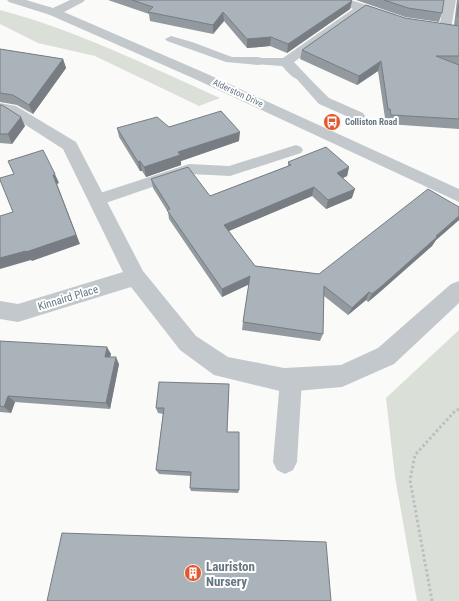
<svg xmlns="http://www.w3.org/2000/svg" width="459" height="601" viewBox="0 0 459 601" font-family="'Roboto Condensed',sans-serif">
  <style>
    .green { fill: #dadfd7 }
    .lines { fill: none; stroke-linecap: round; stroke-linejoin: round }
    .path { stroke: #bbbfc2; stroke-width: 3; stroke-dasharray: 2.5 2.5; stroke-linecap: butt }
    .lane { fill: #c3c8cc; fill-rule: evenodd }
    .street { fill: #c3c8cc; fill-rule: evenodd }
    .wall { fill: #929a9f }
    .shaded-wall { fill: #777d82 }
    .building { fill: #aab3b9; stroke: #777d82 }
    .labels { text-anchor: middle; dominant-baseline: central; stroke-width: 4; stroke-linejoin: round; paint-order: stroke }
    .far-street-label { font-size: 9px; fill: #657683; stroke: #fff }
    .far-poi-label { font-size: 9px; font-weight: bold; fill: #657683; stroke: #fff; text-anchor: start }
    .street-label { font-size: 11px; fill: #657683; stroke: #fff }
    .near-poi-label { font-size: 13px; font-weight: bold; fill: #657683; stroke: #fff; text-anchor: start }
  </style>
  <rect width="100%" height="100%" fill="#fafaf8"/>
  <!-- green -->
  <g class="green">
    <path d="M0,10C76,30 148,66 220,98L199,106L95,56L38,43L0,24Z"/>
    <path d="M459,330V601H417L395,477L386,398Z"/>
  </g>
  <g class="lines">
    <!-- path -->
    <path class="path" d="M432,601L410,480L415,455L455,411L459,409"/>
    <!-- lane -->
    <g class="lane">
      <path d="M171,36L192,42L232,57H258L262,58L264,61L262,64L258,65L226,62L167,41L165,39Z"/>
      <path d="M300,72L304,73L329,98L363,113L365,116L363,119H353L319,104L294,76L296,73Z"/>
      <path d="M296,145L301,147L303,150L301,153L230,176L190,174L97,206L91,204L89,200L91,196L189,164L229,166Z"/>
      <path d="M291,370L299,373L302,380L297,462L293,470L285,474L277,470L273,462L280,380L283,373Z"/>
    </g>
    <!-- street -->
    <g class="street">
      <path d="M7,0H26L53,8L70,0H85L83,2L64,12L205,73L459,189V202L195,79L50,15L9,2Z"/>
      <path d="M333,0H351L395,14L397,17L395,20L391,21L364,12L294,62L307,76L305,79C294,82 289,73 282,66L253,64L251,61L253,58H283L353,9L335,2Z"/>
      <path d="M444,0H456L451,29L449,32H441L439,29Z"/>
      <path d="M0,103L16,106L76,142L143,271L196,336L228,357L284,368L341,365L378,348L451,284L459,281V303L394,364L342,387L284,392L214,375L180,350L131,287L18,322L0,319V301L18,304L123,272L63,149L7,113H0Z"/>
    </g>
  </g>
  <!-- wall -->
  <g class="wall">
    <path d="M108,0H350L352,1L350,9L287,53L270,46L247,48L224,21L213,34L150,21L149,14Z"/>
    <path d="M356,0H444L442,13L439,22L405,17Z"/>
    <path d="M457,0H459V26L454,25Z"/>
    <path d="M405,18L459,26V129L388,124L387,118H385L378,71L357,85L300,59L302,50Z"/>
    <path d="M0,49L63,59L66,68L33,114L17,105L0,102Z"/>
    <path d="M0,105L25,126L12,144L0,143Z"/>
    <path d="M169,127L239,141L181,161V165L146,177L142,171H140L119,137L117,128Z"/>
    <path d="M288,162L349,167L347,176L343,178L352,198L326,209L312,196L229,231L255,266L319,274L459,207V220L436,240L432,246L379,293L368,302L366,300L348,315L324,296L323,334L320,341L242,330L243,322L249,284L222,297L169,219L168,212L153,188L151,179L210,196L288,166Z"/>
    <path d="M0,341L111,354L110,357L119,364L110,409L15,402L11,413L0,412Z"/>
    <path d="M229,391L227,432L239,490L238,493L191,491L190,488L191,476L159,474L156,470L163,414L158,413L156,408Z"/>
  </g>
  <!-- shaded-wall -->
  <g class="shaded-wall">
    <path d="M352,1L350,9L287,53L288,44Z"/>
    <path d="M223,12L224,21L213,34V25Z"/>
    <path d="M271,37L270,46L247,48V39Z"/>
    <path d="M63,59L66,68L33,114L29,105Z"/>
    <path d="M381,61L378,71L357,85L359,76Z"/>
    <path d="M21,117L25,126L12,144L8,134Z"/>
    <path d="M240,132L239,141L181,161V165L146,177L144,167L178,152Z"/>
    <path d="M140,161L142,171H140L138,162Z"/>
    <path d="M349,167L347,176L334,182L337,173Z"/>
    <path d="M55,174L59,183L57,184L80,244L32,261L31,260L0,269V258L53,175Z"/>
    <path d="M314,187L312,196L224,233V225Z"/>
    <path d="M355,189L352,198L326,209L328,200Z"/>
    <path d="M459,216V220L436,240L432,246L368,302L372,294Z"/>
    <path d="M250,276V284L222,297V289Z"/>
    <path d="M369,292L366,300L348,315L352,308Z"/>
    <path d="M107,347L111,354L108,364L105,357Z"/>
    <path d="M116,357L119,364L110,409L106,403Z"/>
    <path d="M8,396L15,402L11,413L4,407Z"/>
  </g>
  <!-- building -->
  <g class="building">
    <path d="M132,0H350L352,1L288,44L271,37L247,39L223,12L213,25L148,12L153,7Z"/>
    <path d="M384,0H444L442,13L408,8Z"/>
    <path d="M459,4V16H457Z"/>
    <path d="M366,5L405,18L459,26V56H436L459,65V119L391,115L390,109H388L381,61L359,76L302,50Z"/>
    <path d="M0,49L63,59L29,105L13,95L0,93Z"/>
    <path d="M0,105H2L21,117L8,134H0Z"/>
    <path d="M221,111L240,132L178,152L180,155L144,167L140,161L138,162L117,128L157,117L169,127Z"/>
    <path d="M326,147L349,167L337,173L355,189L328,200L314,187L224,225L255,266L319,274L428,189L459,207V216L436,236L437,237L383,285L372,294L369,292L352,308L324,286L323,334L243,322L250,276L222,289L167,210L170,209L151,179L188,167L210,196L291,165L288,162Z"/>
    <path d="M43,150L55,174L53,175L76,235L26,252V251L0,258V216L13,212L0,180V178L14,174L8,161Z"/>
    <path d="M0,341L107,347L105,357H116L106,403L8,396L4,407L0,406Z"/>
    <path d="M159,382L229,384L227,432H239V490L190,488L191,472L156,470L164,408H156Z"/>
    <path d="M62,533L326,542L331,601H47Z"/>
  </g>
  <!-- icons -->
  <defs>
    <g id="bus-disc" transform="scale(0.9)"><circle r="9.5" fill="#e4572e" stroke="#fff"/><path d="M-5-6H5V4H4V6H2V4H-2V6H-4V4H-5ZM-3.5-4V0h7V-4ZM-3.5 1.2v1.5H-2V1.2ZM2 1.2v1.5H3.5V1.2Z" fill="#fff"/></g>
    <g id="building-disc" transform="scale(0.9)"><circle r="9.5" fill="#e4572e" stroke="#fff"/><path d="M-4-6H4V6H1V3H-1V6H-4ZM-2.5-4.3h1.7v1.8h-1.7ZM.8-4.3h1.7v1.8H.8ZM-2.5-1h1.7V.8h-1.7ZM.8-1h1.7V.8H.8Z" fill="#fff"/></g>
  </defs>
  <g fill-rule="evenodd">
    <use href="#bus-disc" x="332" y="122"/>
    <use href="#building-disc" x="193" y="573"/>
  </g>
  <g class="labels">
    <!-- far-street labels -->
    <g class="far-street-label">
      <text transform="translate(238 93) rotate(25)">Alderston Drive</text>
    </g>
    <!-- far-poi labels -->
    <g class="far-poi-label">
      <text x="345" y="122">Colliston Road</text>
    </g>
    <!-- street labels -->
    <g class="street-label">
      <text transform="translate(68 298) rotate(-17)">Kinnaird Place</text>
    </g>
    <!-- near-poi labels -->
    <g class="near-poi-label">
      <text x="206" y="566">Lauriston<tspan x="206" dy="15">Nursery</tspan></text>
    </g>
  </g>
</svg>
